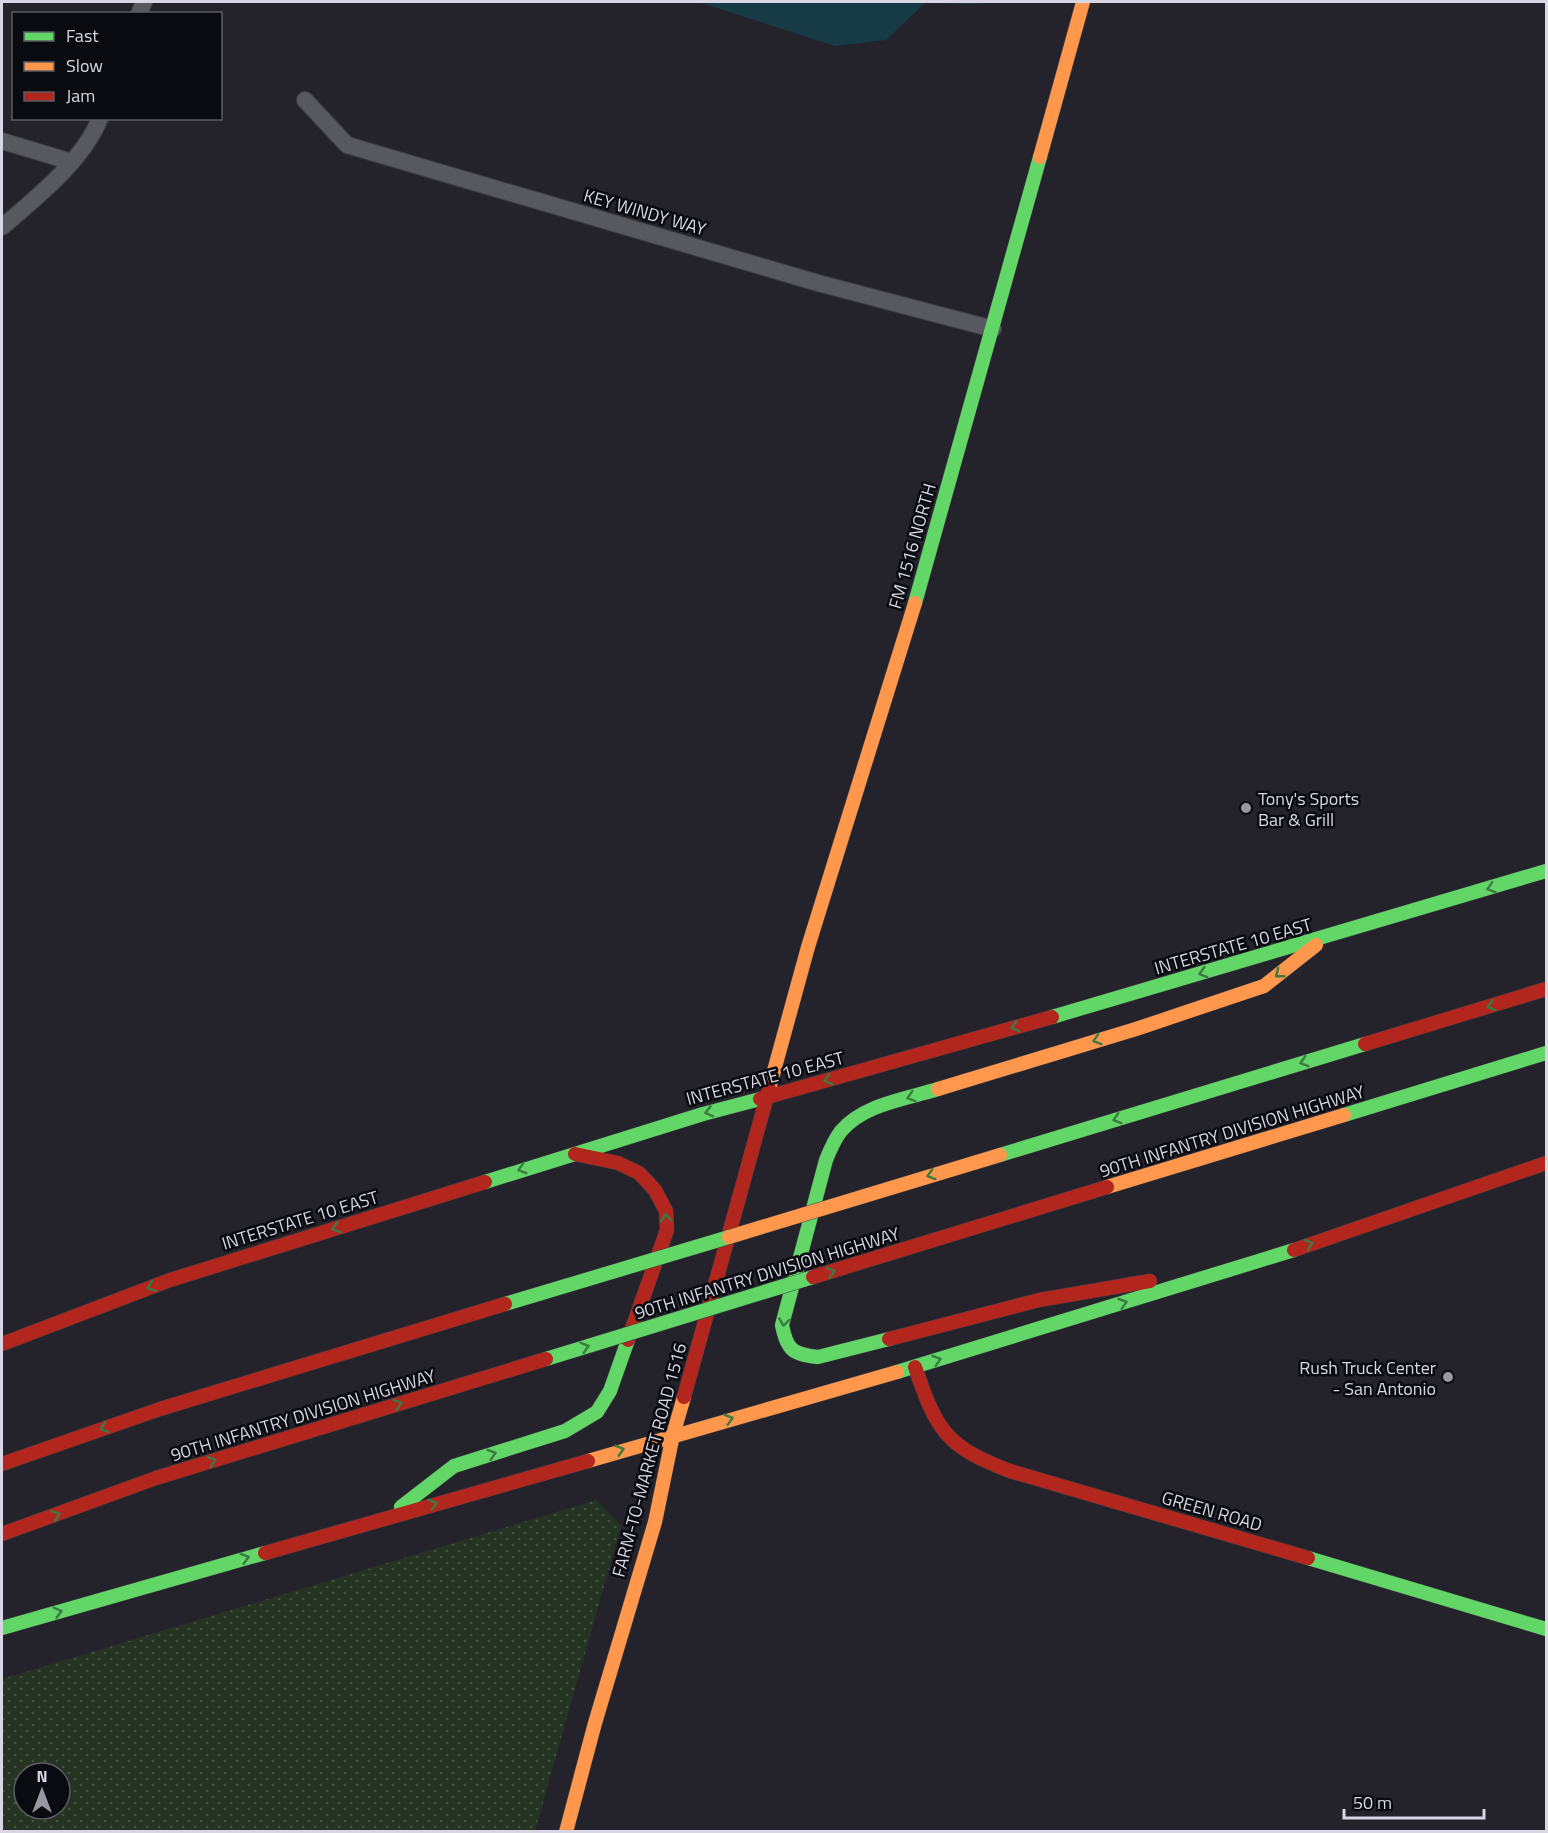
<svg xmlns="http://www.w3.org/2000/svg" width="1548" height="1833" viewBox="0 0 1548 1833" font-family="'Titillium Web',sans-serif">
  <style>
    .grass { fill: url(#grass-dots); fill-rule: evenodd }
    .water { fill: #173b45 }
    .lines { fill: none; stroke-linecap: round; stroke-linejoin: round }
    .street-casing { stroke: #3e3d45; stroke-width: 18 }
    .fast-casing { stroke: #3e3d45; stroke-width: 15 }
    .slow-casing { stroke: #3e3d45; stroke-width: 15 }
    .jam-casing { stroke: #3e3d45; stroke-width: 15 }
    .street { stroke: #58585f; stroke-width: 16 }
    .fast { stroke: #63d668; stroke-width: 14 }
    .slow { stroke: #ff974d; stroke-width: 14 }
    .jam { stroke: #b3261e; stroke-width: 14 }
    .fast-bridge-casing { stroke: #3e3d45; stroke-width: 15; stroke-linecap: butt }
    .slow-bridge-casing { stroke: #3e3d45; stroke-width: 15; stroke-linecap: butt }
    .jam-bridge-casing { stroke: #3e3d45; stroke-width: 15; stroke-linecap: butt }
    .fast-bridge { stroke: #63d668; stroke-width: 14 }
    .slow-bridge { stroke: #ff974d; stroke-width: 14 }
    .jam-bridge { stroke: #b3261e; stroke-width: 14 }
    .oneway { stroke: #3b7a41 }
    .poi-dot { fill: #9897a2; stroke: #0a0a11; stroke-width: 2 }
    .labels { text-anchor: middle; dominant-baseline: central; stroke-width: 5; stroke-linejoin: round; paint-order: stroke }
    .street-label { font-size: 18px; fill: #d7d6e2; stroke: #0a0a11 }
    .poi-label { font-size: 18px; fill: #d7d6e2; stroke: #0a0a11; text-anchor: start }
  </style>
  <defs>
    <pattern id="grass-dots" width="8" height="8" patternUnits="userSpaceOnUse" patternTransform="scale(1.5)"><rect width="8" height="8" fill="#243322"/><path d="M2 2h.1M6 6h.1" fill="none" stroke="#435042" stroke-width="1.8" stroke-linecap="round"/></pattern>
  </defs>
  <rect width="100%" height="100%" fill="#24232c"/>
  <!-- grass -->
  <path class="grass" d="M596,1500L621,1526L535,1831H2V1679ZM24,1773H60V1809H24Z"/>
  <!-- water -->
  <path class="water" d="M699,2H981L980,4L925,3L886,40L835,46Z"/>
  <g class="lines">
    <!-- street casing -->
    <g class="street-casing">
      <g id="street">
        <path d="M139,14L144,2"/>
        <path d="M305,100L347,145L818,283L993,329"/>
        <path d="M2,141L72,162"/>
        <path d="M2,227C35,199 84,160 100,118"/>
      </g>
    </g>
    <!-- fast casing -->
    <g class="fast-casing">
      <g id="fast">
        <path d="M915,603L1040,157"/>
        <path d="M1052,1017L1546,871"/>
        <path d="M485,1182L703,1114L760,1099"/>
        <path d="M889,1339L818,1357C793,1354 787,1351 782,1325L826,1160C830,1150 834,1140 841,1131C864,1104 906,1099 938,1089"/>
        <path d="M897,1372L1294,1250"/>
        <path d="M401,1507L454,1466L565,1431L597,1412L610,1391L628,1340"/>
        <path d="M1308,1558L1546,1629"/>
        <path d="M2,1628L265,1553"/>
      </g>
    </g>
    <!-- slow casing -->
    <g class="slow-casing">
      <g id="slow">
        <path d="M1040,157L1083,2"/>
        <path d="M769,1089L808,947L915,603"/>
        <path d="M938,1089L1136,1029L1264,986L1316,945"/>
        <path d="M588,1461L897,1372"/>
        <path d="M566,1832L595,1723L655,1522L673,1435L684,1397"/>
      </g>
    </g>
    <!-- jam casing -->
    <g class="jam-casing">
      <g id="jam">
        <path d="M760,1099L1052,1017"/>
        <path d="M575,1154L618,1163L639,1173L655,1190L666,1211L667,1230L628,1340"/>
        <path d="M1294,1250L1546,1163"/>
        <path d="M889,1339L1039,1300L1150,1281"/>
        <path d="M2,1344L170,1280L485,1182"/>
        <path d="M915,1367C937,1431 945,1446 1010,1471L1308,1558"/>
        <path d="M684,1397L769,1089"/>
        <path d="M2,1464L160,1409"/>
        <path d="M2,1534L156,1478"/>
        <path d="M265,1553L588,1461"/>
      </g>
    </g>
    <!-- street -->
    <use href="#street" class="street"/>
    <!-- fast -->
    <use href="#fast" class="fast"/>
    <!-- slow -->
    <use href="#slow" class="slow"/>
    <!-- jam -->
    <use href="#jam" class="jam"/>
    <!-- fast-bridge casing -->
    <g class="fast-bridge-casing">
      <g id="fast-bridge">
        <path d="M1344,1115L1546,1053"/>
        <path d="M1000,1155L1365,1044"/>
        <path d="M505,1304L729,1237"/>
        <path d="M546,1359L813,1277"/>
      </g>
    </g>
    <!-- slow-bridge casing -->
    <g class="slow-bridge-casing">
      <g id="slow-bridge">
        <path d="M1107,1187L1344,1115"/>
        <path d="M729,1237L1000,1155"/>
      </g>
    </g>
    <!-- jam-bridge casing -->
    <g class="jam-bridge-casing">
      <g id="jam-bridge">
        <path d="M1365,1044L1546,989"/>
        <path d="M813,1277L1107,1187"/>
        <path d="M160,1409L505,1304"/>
        <path d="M156,1478L546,1359"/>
      </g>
    </g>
    <!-- fast-bridge -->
    <use href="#fast-bridge" class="fast-bridge"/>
    <!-- slow-bridge -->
    <use href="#slow-bridge" class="slow-bridge"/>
    <!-- jam-bridge -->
    <use href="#jam-bridge" class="jam-bridge"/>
  </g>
  <!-- one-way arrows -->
  <defs><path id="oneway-chevron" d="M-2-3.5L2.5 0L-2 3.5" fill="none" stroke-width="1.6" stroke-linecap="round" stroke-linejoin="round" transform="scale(1.5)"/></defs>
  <g class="oneway">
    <use href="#oneway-chevron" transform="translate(1491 888) rotate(163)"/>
    <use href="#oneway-chevron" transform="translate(1203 973) rotate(164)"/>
    <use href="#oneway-chevron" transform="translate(1279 974) rotate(142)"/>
    <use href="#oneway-chevron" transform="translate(1491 1006) rotate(163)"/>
    <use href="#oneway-chevron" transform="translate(1015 1027) rotate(164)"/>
    <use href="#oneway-chevron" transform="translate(1097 1040) rotate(163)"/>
    <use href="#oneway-chevron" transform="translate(1304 1062) rotate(163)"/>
    <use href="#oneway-chevron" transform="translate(828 1080) rotate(164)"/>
    <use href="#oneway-chevron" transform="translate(911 1097) rotate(163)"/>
    <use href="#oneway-chevron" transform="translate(709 1112) rotate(165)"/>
    <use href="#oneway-chevron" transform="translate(1117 1119) rotate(163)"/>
    <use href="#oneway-chevron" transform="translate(522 1169) rotate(163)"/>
    <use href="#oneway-chevron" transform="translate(931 1175) rotate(163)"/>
    <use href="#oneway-chevron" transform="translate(666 1218) rotate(-95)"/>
    <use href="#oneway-chevron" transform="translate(336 1228) rotate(163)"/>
    <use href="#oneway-chevron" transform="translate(1309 1244) rotate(-18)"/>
    <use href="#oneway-chevron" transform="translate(831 1272) rotate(-17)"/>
    <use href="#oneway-chevron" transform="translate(151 1287) rotate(159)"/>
    <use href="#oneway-chevron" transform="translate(1123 1303) rotate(-17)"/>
    <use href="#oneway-chevron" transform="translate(784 1322) rotate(98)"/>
    <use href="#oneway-chevron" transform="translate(585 1347) rotate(-17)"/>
    <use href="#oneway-chevron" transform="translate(937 1360) rotate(-17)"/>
    <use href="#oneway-chevron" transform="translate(398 1404) rotate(-17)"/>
    <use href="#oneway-chevron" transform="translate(729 1419) rotate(-16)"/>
    <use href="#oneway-chevron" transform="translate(104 1428) rotate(161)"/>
    <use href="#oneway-chevron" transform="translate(620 1450) rotate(-16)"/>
    <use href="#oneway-chevron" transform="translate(492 1454) rotate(-17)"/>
    <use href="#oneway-chevron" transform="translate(212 1461) rotate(-17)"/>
    <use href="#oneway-chevron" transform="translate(433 1504) rotate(-16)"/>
    <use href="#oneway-chevron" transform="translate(56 1515) rotate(-20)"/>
    <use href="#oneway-chevron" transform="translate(245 1558) rotate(-16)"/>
    <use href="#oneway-chevron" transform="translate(58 1612) rotate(-15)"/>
  </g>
  <!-- markers -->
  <g class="poi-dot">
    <circle cx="1246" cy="808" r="6"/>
    <circle cx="1448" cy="1377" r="6"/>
  </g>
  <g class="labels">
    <!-- street labels -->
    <g class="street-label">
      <text transform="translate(645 212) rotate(16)">KEY WINDY WAY</text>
      <text transform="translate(912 546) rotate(-74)">FM 1516 NORTH</text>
      <text transform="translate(1233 946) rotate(-16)">INTERSTATE 10 EAST</text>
      <text transform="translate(765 1078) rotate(-15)">INTERSTATE 10 EAST</text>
      <text transform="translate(1232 1131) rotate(-17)">90TH INFANTRY DIVISION HIGHWAY</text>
      <text transform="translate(300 1220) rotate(-17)">INTERSTATE 10 EAST</text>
      <text transform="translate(767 1273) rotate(-17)">90TH INFANTRY DIVISION HIGHWAY</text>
      <text transform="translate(303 1415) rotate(-17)">90TH INFANTRY DIVISION HIGHWAY</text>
      <text transform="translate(649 1460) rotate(-75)">FARM-TO-MARKET ROAD 1516</text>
      <text transform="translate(1212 1511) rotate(16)">GREEN ROAD</text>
    </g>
    <!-- poi labels -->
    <g class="poi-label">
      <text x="1258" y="798">Tony's Sports<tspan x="1258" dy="21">Bar &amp; Grill</tspan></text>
      <text x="1436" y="1367" text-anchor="end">Rush Truck Center<tspan x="1436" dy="21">- San Antonio</tspan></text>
    </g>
  </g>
  <!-- border -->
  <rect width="1548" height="1833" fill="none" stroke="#d7d6e2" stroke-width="6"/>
  <!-- legend -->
  <rect x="12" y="12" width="210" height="108" fill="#0a0a11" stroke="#5c5c65" stroke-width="1.5"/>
  <rect x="24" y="32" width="30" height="9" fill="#63d668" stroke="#5c5c65" stroke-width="1.5"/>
  <text x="66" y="42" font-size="18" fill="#d7d6e2">Fast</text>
  <rect x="24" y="62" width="30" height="9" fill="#ff974d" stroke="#5c5c65" stroke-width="1.5"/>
  <text x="66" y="72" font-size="18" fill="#d7d6e2">Slow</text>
  <rect x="24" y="92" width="30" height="9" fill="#b3261e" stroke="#5c5c65" stroke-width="1.5"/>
  <text x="66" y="102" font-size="18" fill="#d7d6e2">Jam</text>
  <!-- north arrow -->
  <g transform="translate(42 1791)"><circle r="28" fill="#0a0a11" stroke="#5c5c65" stroke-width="1.5"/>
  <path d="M0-4.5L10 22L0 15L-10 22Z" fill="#9897a2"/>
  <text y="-9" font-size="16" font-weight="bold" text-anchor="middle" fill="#d7d6e2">N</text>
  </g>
  <!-- scale -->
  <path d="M1344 1809v9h140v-9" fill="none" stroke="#d7d6e2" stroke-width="3"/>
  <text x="1353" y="1809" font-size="18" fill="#d7d6e2" stroke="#0a0a11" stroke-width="4.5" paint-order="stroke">50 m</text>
</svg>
